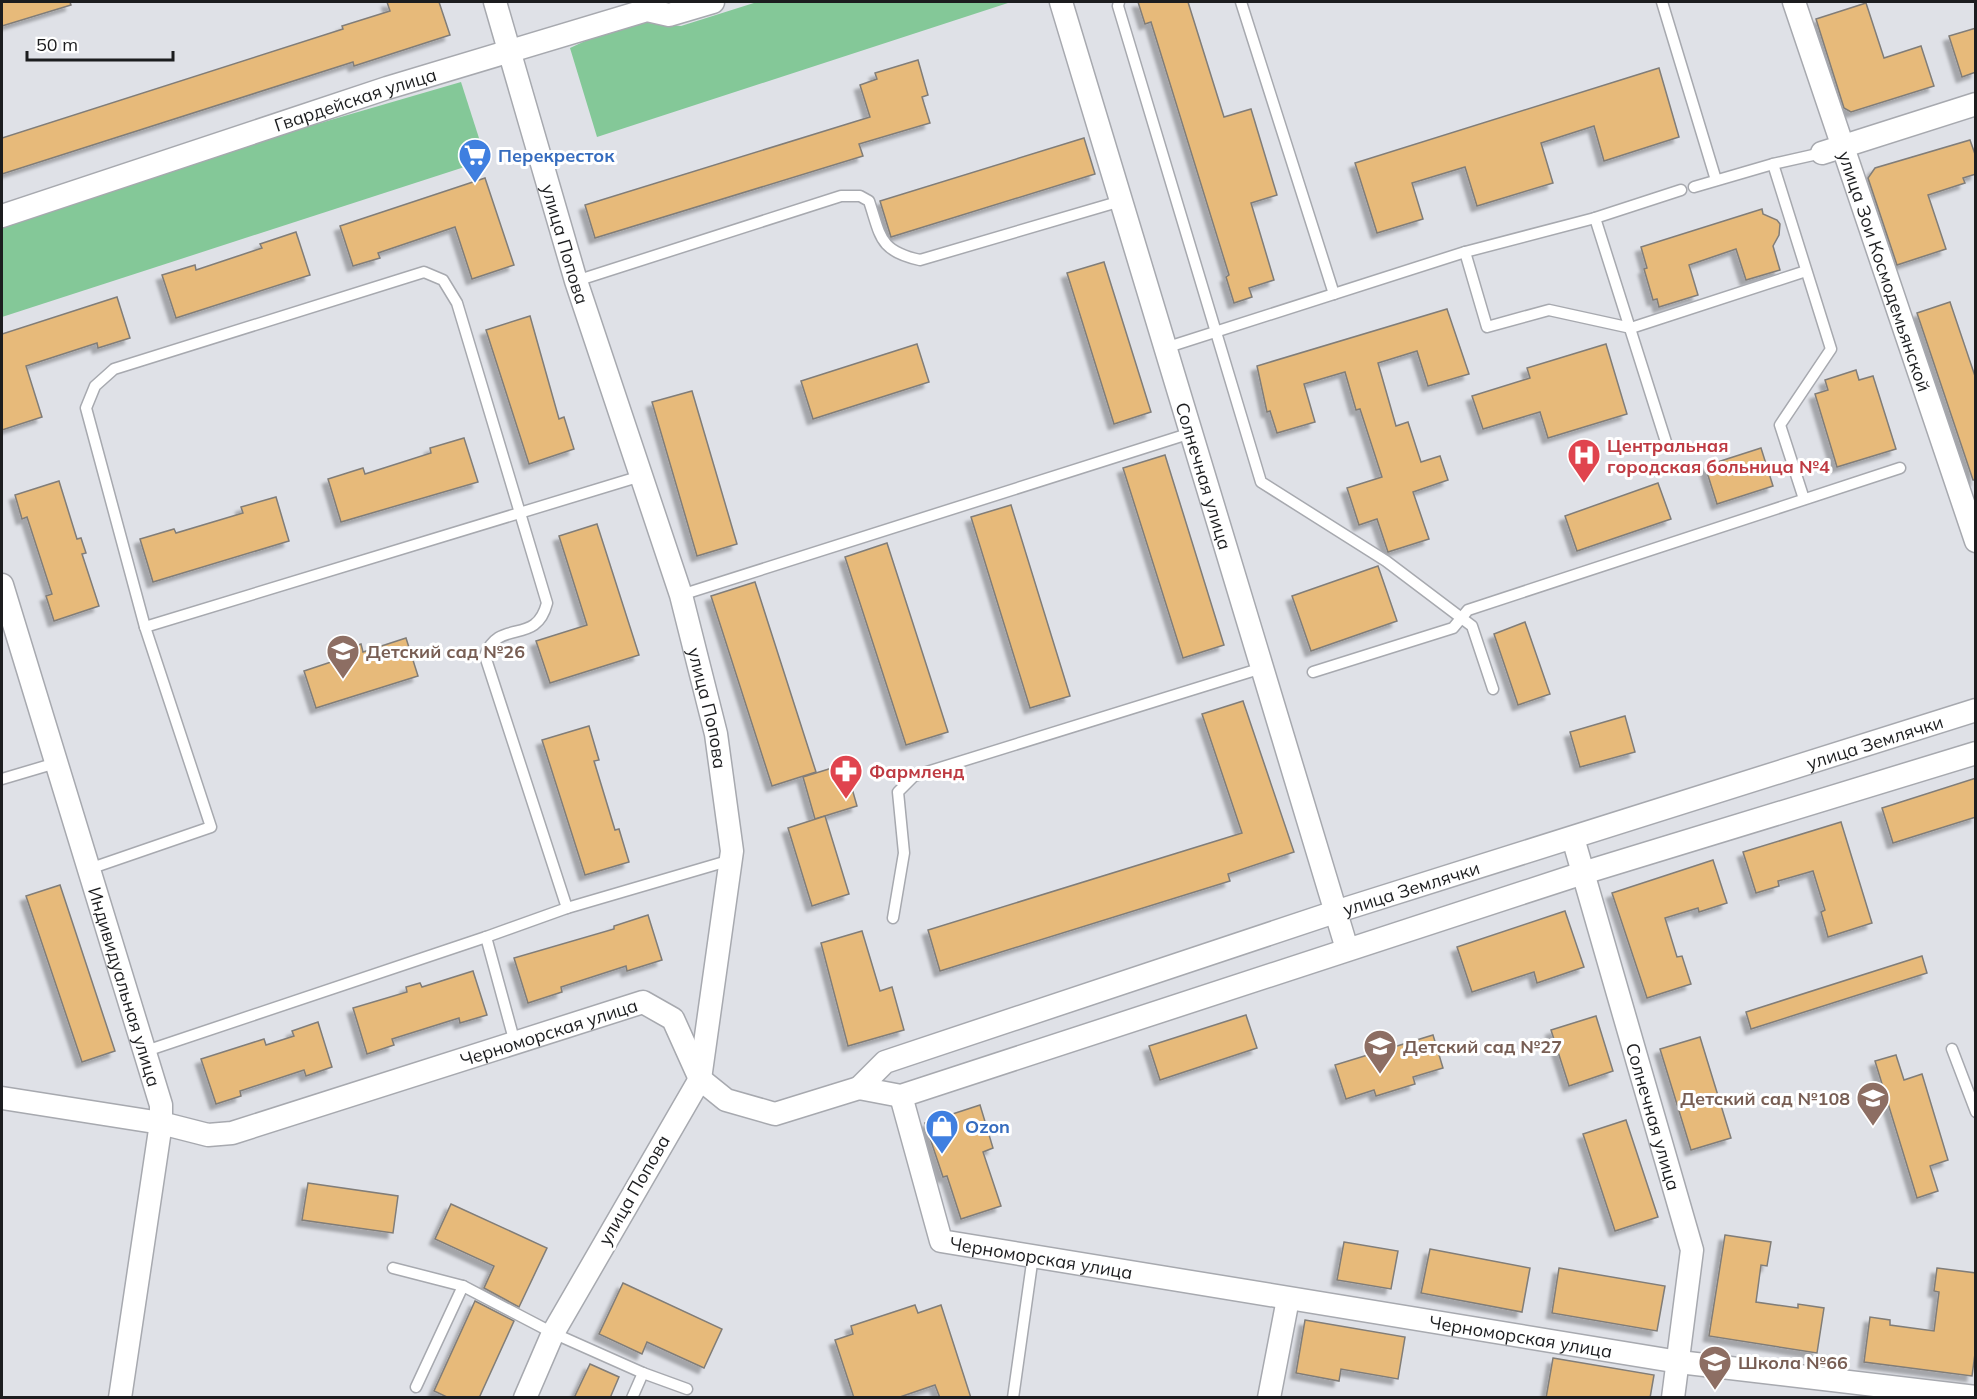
<svg xmlns="http://www.w3.org/2000/svg" width="1977" height="1399" viewBox="0 0 1977 1399" font-family="Mulish,sans-serif">
  <style>
    .green { fill: #84c898 }
    .building { fill: #e7ba7a; stroke: #817d78; stroke-width: 1.5; filter: url(#shadow) }
    .lines { fill: none; stroke-linecap: round; stroke-linejoin: round }
    .service-casing { stroke: #a7a9af; stroke-width: 13 }
    .minor-casing { stroke: #a7a9af; stroke-width: 25 }
    .service { stroke: #fff; stroke-width: 10 }
    .minor { stroke: #fff; stroke-width: 22 }
    .labels { text-anchor: middle; dominant-baseline: central; stroke-width: 6; stroke-linejoin: round; paint-order: stroke }
    .street-label { font-size: 18px; fill: #1c1d1f; stroke: #fff }
    .shop-label { font-size: 18px; font-weight: bold; fill: #366cbe; stroke: #fff; text-anchor: start }
    .health-label { font-size: 18px; font-weight: bold; fill: #be3a42; stroke: #fff; text-anchor: start }
    .education-label { font-size: 18px; font-weight: bold; fill: #785e54; stroke: #fff; text-anchor: start }
  </style>
  <defs>
    <filter id="shadow"><feDropShadow dx="-5.5" dy="5.5" stdDeviation="1.5" flood-color="#0004"/></filter>
  </defs>
  <rect width="100%" height="100%" fill="#dfe1e7"/>
  <!-- green -->
  <g class="green">
    <path d="M757,2H1011L597,137L570,48L628,21L681,26Z"/>
    <path d="M461,82L486,160L2,317V223L10,213Z"/>
  </g>
  <!-- building -->
  <g class="building">
    <path d="M2,2H70L71,5L2,26Z"/>
    <path d="M387,2H439L450,35L354,66L353,62L2,174V138L343,29L342,26L390,11Z"/>
    <path d="M1138,2H1188L1224,117L1251,109L1277,195L1251,203L1274,280L1249,288L1252,297L1234,303L1226,277L1229,275L1151,22L1145,24Z"/>
    <path d="M1866,3L1884,58L1921,46L1934,86L1851,112L1844,108L1816,19Z"/>
    <path d="M1976,28V72L1962,77L1949,36Z"/>
    <path d="M918,60L928,95L922,97L930,123L859,144L863,156L595,238L585,205L870,117L860,85L877,79L875,73Z"/>
    <path d="M1659,68L1679,137L1604,161L1594,126L1541,143L1553,183L1477,206L1465,167L1412,183L1423,219L1377,233L1355,163Z"/>
    <path d="M1084,138L1095,174L891,237L880,201Z"/>
    <path d="M1970,140L1976,157V174L1963,178L1965,183L1928,195L1946,249L1897,265L1868,178L1875,168Z"/>
    <path d="M485,178L514,265L472,279L455,227L378,253L380,258L353,266L340,226Z"/>
    <path d="M1762,209L1763,214L1777,220L1780,224L1779,235L1773,246L1780,270L1746,280L1736,249L1689,265L1698,295L1659,307L1657,299L1653,300L1644,269L1647,268L1641,247Z"/>
    <path d="M296,232L310,275L176,318L162,275L195,265L196,270L262,248L260,244Z"/>
    <path d="M1104,262L1151,412L1114,424L1067,273Z"/>
    <path d="M117,297L130,338L98,348L97,343L26,366L42,417L2,430V334Z"/>
    <path d="M1950,302L1976,379V480H1973L1917,313Z"/>
    <path d="M1447,309L1469,374L1428,386L1417,351L1378,363L1396,426L1408,422L1421,462L1440,456L1448,480L1413,492L1429,539L1388,552L1377,519L1359,525L1347,488L1382,477L1360,409L1356,410L1345,372L1304,384L1315,422L1277,433L1270,411L1267,412L1257,366Z"/>
    <path d="M530,316L559,419L564,417L574,449L529,464L486,330Z"/>
    <path d="M917,344L929,382L813,419L801,381Z"/>
    <path d="M1606,344L1627,414L1548,438L1540,412L1483,429L1472,396L1530,378L1527,368Z"/>
    <path d="M1856,370L1859,380L1873,376L1896,449L1837,467L1815,394L1828,390L1825,380Z"/>
    <path d="M692,391L737,544L697,556L652,402Z"/>
    <path d="M464,438L478,482L341,522L328,479L363,468L365,474L431,453L430,448Z"/>
    <path d="M1761,448L1773,486L1717,504L1705,466Z"/>
    <path d="M1165,455L1224,645L1183,658L1123,468Z"/>
    <path d="M59,481L77,539L81,538L86,553L82,554L99,606L54,621L46,596L52,594L27,517L22,519L15,495Z"/>
    <path d="M1658,483L1671,519L1577,551L1565,516Z"/>
    <path d="M276,497L289,541L153,582L140,539L174,529L176,533L243,513L241,507Z"/>
    <path d="M1011,505L1070,696L1030,708L971,517Z"/>
    <path d="M597,524L639,655L550,683L536,641L587,625L559,536Z"/>
    <path d="M887,543L948,732L906,745L845,557Z"/>
    <path d="M1378,566L1397,621L1311,651L1292,596Z"/>
    <path d="M755,582L816,772L772,786L711,596Z"/>
    <path d="M1525,622L1550,694L1518,705L1494,634Z"/>
    <path d="M406,638L418,676L316,708L304,671L346,657L343,650L361,644L363,652Z"/>
    <path d="M1243,701L1294,852L1228,874L1230,881L940,971L928,930L1242,833L1202,714Z"/>
    <path d="M1625,716L1635,752L1580,767L1570,732Z"/>
    <path d="M589,726L599,760L594,761L615,830L619,829L629,862L585,875L542,740Z"/>
    <path d="M845,764L857,806L815,819L803,777Z"/>
    <path d="M1976,778V817L1893,843L1882,808Z"/>
    <path d="M825,816L849,894L812,906L788,828Z"/>
    <path d="M1841,822L1872,923L1828,937L1821,912L1825,910L1813,871L1778,881L1779,886L1756,893L1743,852Z"/>
    <path d="M1713,860L1727,903L1699,912L1698,908L1665,918L1677,957L1682,956L1691,984L1647,998L1612,893Z"/>
    <path d="M60,885L115,1051L82,1062L26,896Z"/>
    <path d="M1565,911L1584,967L1537,983L1534,972L1472,992L1457,947Z"/>
    <path d="M648,915L662,960L627,971L626,966L561,987L562,992L528,1003L514,958L614,929V926Z"/>
    <path d="M862,931L880,991L892,987L904,1030L848,1046L821,943Z"/>
    <path d="M1922,956L1927,973L1751,1029L1746,1012Z"/>
    <path d="M473,971L487,1015L460,1023L459,1018L392,1039L394,1045L367,1054L353,1008L407,992L406,987L420,983L422,987Z"/>
    <path d="M1246,1015L1257,1048L1160,1080L1149,1046Z"/>
    <path d="M1596,1016L1613,1071L1569,1086L1551,1030Z"/>
    <path d="M318,1022L332,1067L306,1076L304,1070L240,1091L241,1096L216,1104L201,1059L264,1039L266,1045L294,1036L292,1031Z"/>
    <path d="M1433,1035L1443,1068L1413,1077L1415,1084L1376,1096L1374,1090L1346,1099L1335,1065Z"/>
    <path d="M1700,1037L1731,1138L1691,1150L1660,1049Z"/>
    <path d="M1896,1055L1904,1080L1922,1074L1948,1160L1930,1166L1938,1191L1917,1198L1875,1061Z"/>
    <path d="M980,1105L993,1148L983,1152L1001,1206L961,1219L947,1176L943,1177L925,1123Z"/>
    <path d="M1626,1120L1658,1217L1615,1231L1583,1134Z"/>
    <path d="M308,1183L398,1196L393,1233L302,1220Z"/>
    <path d="M451,1204L547,1248L519,1307L484,1288L494,1266L435,1239Z"/>
    <path d="M1725,1235L1771,1242L1767,1266L1761,1265L1756,1302L1798,1308V1304L1824,1308L1817,1353L1709,1336Z"/>
    <path d="M1344,1242L1398,1251L1391,1289L1337,1280Z"/>
    <path d="M1430,1249L1530,1268L1522,1312L1421,1293Z"/>
    <path d="M1559,1268L1665,1286L1657,1331L1552,1313Z"/>
    <path d="M1937,1268L1976,1273V1346L1972,1376L1864,1362L1870,1317L1890,1320V1325L1934,1331L1939,1292L1934,1291Z"/>
    <path d="M623,1283L722,1329L704,1368L647,1342L642,1354L599,1334Z"/>
    <path d="M475,1301L514,1321L479,1398H449L434,1391Z"/>
    <path d="M915,1305L918,1313L941,1305L971,1398H940L935,1385L897,1398H854L835,1340L853,1334L851,1326Z"/>
    <path d="M1305,1320L1405,1337L1398,1379L1341,1369L1339,1381L1296,1373Z"/>
    <path d="M1553,1358L1654,1375L1650,1398H1546Z"/>
    <path d="M590,1364L619,1377L610,1398H574Z"/>
  </g>
  <g class="lines">
    <!-- service casing -->
    <g class="service-casing">
      <g id="service">
        <path d="M1119,2L1118,6L1261,482L1386,561L1472,626L1493,689"/>
        <path d="M1241,2L1334,294"/>
        <path d="M1662,2L1716,180"/>
        <path d="M1773,164L1831,349L1780,425L1804,499"/>
        <path d="M1694,187L1773,164L1822,153"/>
        <path d="M1595,218L1666,442"/>
        <path d="M1465,252L1487,327L1549,310L1631,328L1806,271"/>
        <path d="M576,281L841,196H860L869,201C881,237 879,251 920,260L1121,201"/>
        <path d="M1165,348L1465,252L1595,218L1681,190"/>
        <path d="M681,595L1191,433"/>
        <path d="M145,627L641,476"/>
        <path d="M1313,672L1453,628L1468,610L1900,468"/>
        <path d="M2,779L56,763"/>
        <path d="M89,869L211,827L145,627L86,408L95,386L114,369L424,272L443,280L457,303L547,603C536,647 499,617 485,656L567,908L486,937L515,1043"/>
        <path d="M567,908L731,860"/>
        <path d="M893,918L904,853L898,792L914,776L1262,668"/>
        <path d="M1952,1049L1976,1112"/>
        <path d="M146,1051L486,937"/>
        <path d="M393,1268L463,1286"/>
        <path d="M643,1373L687,1389"/>
        <path d="M416,1387L463,1286L553,1333L643,1373L632,1398"/>
        <path d="M1013,1398L1033,1256"/>
      </g>
    </g>
    <!-- minor casing -->
    <g class="minor-casing">
      <g id="minor">
        <path id="s1" d="M495,2L576,281L681,595L716,734L732,851L700,1079L553,1333L525,1398"/>
        <path id="s2" d="M1061,2L1347,949"/>
        <path id="s3" d="M1794,2L1976,541"/>
        <path d="M1822,153L1976,104"/>
        <path id="s4" d="M2,216L387,88L647,10L669,15L713,2"/>
        <path id="s5" d="M2,585L161,1105V1123L120,1398"/>
        <path id="s6" d="M1573,838L1692,1250L1673,1398"/>
        <path id="s7" d="M859,1088L885,1062L1335,912L1976,710"/>
        <path id="s8" d="M901,1096L941,1241L1679,1362L1976,1397"/>
        <path id="s9" d="M2,1098L161,1123L208,1135L232,1133L643,1002L673,1019L700,1079L726,1100L775,1114L859,1088L901,1096L1583,873L1976,753"/>
        <path d="M1269,1398L1288,1299"/>
      </g>
    </g>
    <!-- service -->
    <use href="#service" class="service"/>
    <!-- minor -->
    <use href="#minor" class="minor"/>
  </g>
  <!-- icons -->
  <defs>
    <g id="supermarket-pin" transform="scale(1.725)"><path d="M0 17L-7.5 6A9.5 9.5 0 1 1 7.5 6Z" fill="#3f7fe0" stroke="#fff"/><path d="M-6-5.5h2.5l.6 2H6L4.5 2H-2.5L-4.4-4H-6ZM-1.5 3.2a1.3 1.3 0 1 0 .1 0ZM3 3.2a1.3 1.3 0 1 0 .1 0Z" fill="#fff"/></g>
    <g id="hospital-pin" transform="scale(1.725)"><path d="M0 17L-7.5 6A9.5 9.5 0 1 1 7.5 6Z" fill="#e0444e" stroke="#fff"/><path d="M-5-5h3v3.5h4V-5h3V5h-3V1.5h-4V5h-3Z" fill="#fff"/></g>
    <g id="school-pin" transform="scale(1.725)"><path d="M0 17L-7.5 6A9.5 9.5 0 1 1 7.5 6Z" fill="#8d6e63" stroke="#fff"/><path d="M0-5L7-2L0 1L-7-2ZM-4 1L0 2.5L4 1V4Q0 6-4 4Z" fill="#fff"/></g>
    <g id="pharmacy-pin" transform="scale(1.725)"><path d="M0 17L-7.5 6A9.5 9.5 0 1 1 7.5 6Z" fill="#e0444e" stroke="#fff"/><path d="M-2-6h4v4h4v4h-4v4h-4v-4h-4v-4h4Z" fill="#fff"/></g>
    <g id="shop-pin" transform="scale(1.725)"><path d="M0 17L-7.5 6A9.5 9.5 0 1 1 7.5 6Z" fill="#3f7fe0" stroke="#fff"/><path d="M-5-2.5h2.3a2.7 3.5 0 0 1 5.4 0H5L5.5 6h-11ZM-1.5-2.5h3a1.5 2.3 0 0 0-3 0Z" fill="#fff"/></g>
  </defs>
  <g fill-rule="evenodd">
    <use href="#supermarket-pin" x="475" y="155"/>
    <use href="#hospital-pin" x="1584" y="455"/>
    <use href="#school-pin" x="343" y="651"/>
    <use href="#pharmacy-pin" x="846" y="771"/>
    <use href="#school-pin" x="1380" y="1046"/>
    <use href="#school-pin" x="1873" y="1098"/>
    <use href="#shop-pin" x="942" y="1126"/>
    <use href="#school-pin" x="1715" y="1362"/>
  </g>
  <g class="labels">
    <!-- street labels -->
    <g class="street-label">
      <text stroke="none"><textPath href="#s4" startOffset="372">Гвардейская улица</textPath></text>
      <text stroke="none"><textPath href="#s1" startOffset="252">улица Попова</textPath></text>
      <text stroke="none"><textPath href="#s3" startOffset="284">улица Зои Космодемьянской</textPath></text>
      <text stroke="none"><textPath href="#s2" startOffset="495">Солнечная улица</textPath></text>
      <text stroke="none"><textPath href="#s1" startOffset="738">улица Попова</textPath></text>
      <text stroke="none"><textPath href="#s7" startOffset="1077">улица Землячки</textPath></text>
      <text stroke="none"><textPath href="#s7" startOffset="591">улица Землячки</textPath></text>
      <text stroke="none"><textPath href="#s5" startOffset="420">Индивидуальная улица</textPath></text>
      <text stroke="none"><textPath href="#s9" startOffset="566">Черноморская улица</textPath></text>
      <text stroke="none"><textPath href="#s6" startOffset="290">Солнечная улица</textPath></text>
      <text transform="translate(634 1190) rotate(-60)">улица Попова</text>
      <text stroke="none"><textPath href="#s8" startOffset="252">Черноморская улица</textPath></text>
      <text stroke="none"><textPath href="#s8" startOffset="738">Черноморская улица</textPath></text>
    </g>
    <!-- shop labels -->
    <g class="shop-label">
      <text x="498" y="155">Перекресток</text>
      <text x="965" y="1126">Ozon</text>
    </g>
    <!-- health labels -->
    <g class="health-label">
      <text x="1607" y="445">Центральная<tspan x="1607" dy="21">городская больница №4</tspan></text>
      <text x="869" y="771">Фармленд</text>
    </g>
    <!-- education labels -->
    <g class="education-label">
      <text x="366" y="651">Детский сад №26</text>
      <text x="1403" y="1046">Детский сад №27</text>
      <text x="1850" y="1098" text-anchor="end">Детский сад №108</text>
      <text x="1738" y="1362">Школа №66</text>
    </g>
  </g>
  <!-- border -->
  <rect width="1977" height="1399" fill="none" stroke="#1c1d1f" stroke-width="6"/>
  <!-- scale -->
  <path d="M27 51v9h146v-9" fill="none" stroke="#1c1d1f" stroke-width="3"/>
  <text x="36" y="51" font-size="18" fill="#1c1d1f" stroke="#ffffff" stroke-width="4.5" paint-order="stroke">50 m</text>
</svg>
